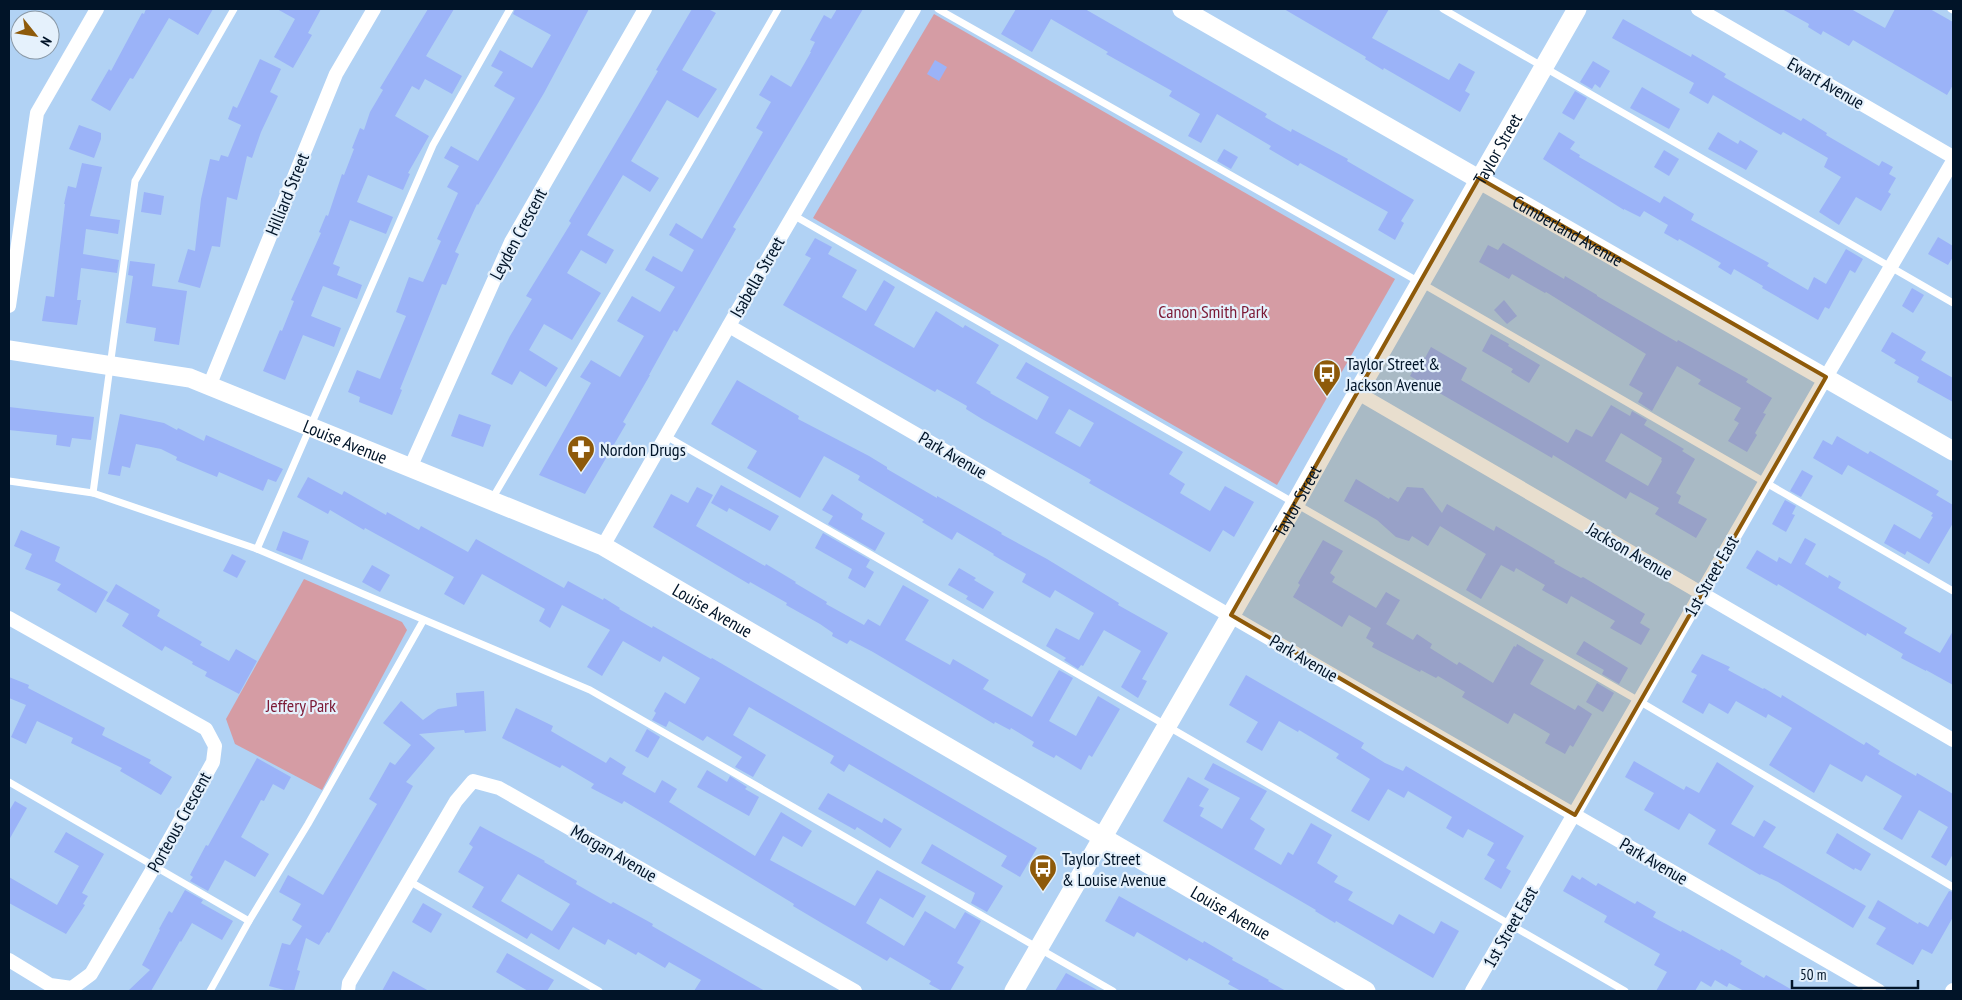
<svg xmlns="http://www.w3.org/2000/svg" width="1962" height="1000" viewBox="0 0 1962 1000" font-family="'PT Sans Narrow',sans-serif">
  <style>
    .green { fill: #d59ca4 }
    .building { fill: #9bb3f8; fill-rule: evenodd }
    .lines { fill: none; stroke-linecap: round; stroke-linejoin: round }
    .lane { stroke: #fff; stroke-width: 7 }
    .street { stroke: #fff; stroke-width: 14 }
    .secondary { stroke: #fff; stroke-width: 19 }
    .marked { fill: #8e5a0a; fill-opacity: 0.2; stroke: #8e5a0a; stroke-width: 4; stroke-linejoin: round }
    .labels { text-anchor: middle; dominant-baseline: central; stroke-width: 4.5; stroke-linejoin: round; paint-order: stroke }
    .street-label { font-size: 18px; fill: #011428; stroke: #e5f1fc }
    .park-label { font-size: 18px; fill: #7b1935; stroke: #e5f1fc }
    .poi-label { font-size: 18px; fill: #011428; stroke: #e5f1fc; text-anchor: start }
  </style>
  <rect width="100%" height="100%" fill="#b1d2f4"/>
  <!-- green -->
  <g class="green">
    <path d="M934,14L1395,279L1277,485L813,218Z"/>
    <path d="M304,579L402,622L407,630L322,790L235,744L226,719Z"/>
  </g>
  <!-- building -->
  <g class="building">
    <path d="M146,9H213L198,35L169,18L133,79L130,78L110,111L91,100L109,69L111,71L142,13L144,14Z"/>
    <path d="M277,9H321L308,33L312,35L293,68L274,57L295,19Z"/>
    <path d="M428,9H454L426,56L462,76L452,94L425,79L419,90L412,86L395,116L429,136L408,173L410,174L403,190L368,175L357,202L393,217L386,234L350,220L333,264L340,267L337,275L362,285L357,299L323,286L311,316L341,328L334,347L303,335L285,380L263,371L280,330L282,331L294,301L291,300L321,233L319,232L326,215L328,216L342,174L344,175L354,149L352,148L360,128L364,130L370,112L383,90L380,88Z"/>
    <path d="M515,9H589L544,93L478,205L477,204L455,252L459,254L446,285L442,284L400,389L402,390L392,415L359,402L360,397L348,392L357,370L380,379L406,316L396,312L409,277L423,282L441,241L437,239L458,193L447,187L459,166L444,158L451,146L478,161L515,98L494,86L503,72L491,66L500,50L532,68L551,35L513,14Z"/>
    <path d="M692,9H708L716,13L682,70L717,89L698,118L667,100L631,161L659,178L650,192L623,175L587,235L614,250L606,264L581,250L567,273L601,293L572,340L544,324L529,350L558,368L546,387L520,371L512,385L491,374L510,336L532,299L526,296L571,223L569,221L634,112L658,71L656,70Z"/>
    <path d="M837,9H863L733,227L736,229L677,332L674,330L649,375H650L623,422L626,424L585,494L539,475L591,383L580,377L591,360L620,377L644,336L617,321L632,296L660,312L675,287L645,270L653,256L682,272L694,250L669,235L676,223L702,239L763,132L756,128L771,102L759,95L771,75L791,87L811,52H810L815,42L810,40L824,15L831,19Z"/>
    <path d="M1016,9H1085L1267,114L1265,117L1291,132L1292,129L1348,159L1347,161L1414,200L1401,221L1404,223L1395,240L1378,230L1388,212L1300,163L1298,166L1269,149L1271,146L1217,114L1201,143L1188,136L1200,114L1169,96L1172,91L1106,54L1108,52L1051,19L1032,52L1001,34Z"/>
    <path d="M1284,9H1389L1372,38L1449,80L1459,63L1475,72L1465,91L1470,94L1460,112L1384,68L1383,70L1365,59L1366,57Z"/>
    <path d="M1782,9H1851L1885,28L1895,9H1930L1953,22V85L1947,95L1853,40L1849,46L1823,31L1821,35L1808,27L1809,24Z"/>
    <path d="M1623,19L1691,57L1692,54L1726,74L1724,77L1801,121L1803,118L1827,133L1826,135L1879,166L1882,161L1893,167L1889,174L1896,178L1888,192L1891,194L1881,211L1856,197L1839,225L1819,212L1841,177L1824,167L1828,158L1783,132L1781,135L1713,95L1708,104L1689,93L1694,83L1612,38Z"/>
    <path d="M260,59L281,69L270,92L278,96L261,132L252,158L247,156L237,200L227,197L220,247L212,246L200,288L178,282L188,249L195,251L201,199L210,159L219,161L221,155L228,157L241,125L228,119L233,106L237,108Z"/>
    <path d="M935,60L947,67L939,81L927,74Z"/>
    <path d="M1593,61L1610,71L1600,88L1595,84L1592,89L1580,82Z"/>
    <path d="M1642,87L1680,109L1669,129L1630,108Z"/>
    <path d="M1575,91L1587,98L1574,120L1562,113Z"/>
    <path d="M79,125L101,133V139L94,158L69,149Z"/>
    <path d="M1559,132L1575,142L1570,149L1580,155L1579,157L1660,203L1664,196L1694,214L1691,220L1769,263L1767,266L1808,290L1814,277L1826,284L1846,249L1863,259L1855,273L1850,270L1829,309L1825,307L1818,320L1762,288L1763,286L1734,269L1731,275L1718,267L1721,263L1679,239L1678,241L1664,233L1668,225L1644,211L1640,217L1624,209V210L1543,159Z"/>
    <path d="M1718,132L1738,144L1740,140L1758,151L1746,170L1708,149Z"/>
    <path d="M1224,149L1238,157L1231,169L1217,161Z"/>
    <path d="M1664,150L1679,159L1669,176L1654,167Z"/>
    <path d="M82,163L102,167L90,216L120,220L118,234L86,229L83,254L119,260L117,273L81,268L77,300H81L77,325L42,321L46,296L54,297L65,204H64L68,186L76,188Z"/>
    <path d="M144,192L164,196L161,215L141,212Z"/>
    <path d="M1938,237L1953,246V257L1948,265L1928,254Z"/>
    <path d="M815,238L832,247L828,254L857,270L842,297L866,311L884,280L895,287L874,325L914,348L936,311L963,328L965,325L999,345L976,383L991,392L990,393L1037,420L1049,397L1016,378L1026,362L1183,452L1169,474L1185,484L1180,493L1210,511L1225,486L1254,502L1234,537L1223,530L1210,552L1089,483L1091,480L982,419L966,409L967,406L937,389L935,392L783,305L811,258L805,255ZM1069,409L1094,423L1080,447L1055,433Z"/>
    <path d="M1503,243L1564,279L1565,276L1597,295V296L1677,342L1678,340L1748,379L1746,382L1772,398L1763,413L1766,414L1755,433L1757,435L1747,452L1728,441L1739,423L1734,420L1741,408L1698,384L1701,380L1677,366L1652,411L1638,402L1643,393L1629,385L1646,354L1546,292L1545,293L1512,274L1509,279L1479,262L1488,245L1498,250Z"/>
    <path d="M130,261L155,264L152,286L187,291L179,345L154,341L156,328L126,323L133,276L128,275Z"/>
    <path d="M1912,288L1924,295L1913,313L1902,306Z"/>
    <path d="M1504,300L1517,316L1507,324L1494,310Z"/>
    <path d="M1892,332L1926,352L1921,360L1953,378V402L1917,382L1919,377L1894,363L1896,360L1881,351Z"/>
    <path d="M1491,334L1509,344L1508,346L1540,365L1529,383L1511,372L1513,369L1482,351Z"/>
    <path d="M1431,347L1467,368L1461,380L1568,443L1576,429L1592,437L1611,405L1630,416L1632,411L1647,420L1644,425L1684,449L1682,451L1695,459L1676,493L1681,496L1678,503L1707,519L1696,538L1655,514L1659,508L1630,492L1626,499L1553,455L1552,458L1410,376L1421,356L1425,358ZM1621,433L1662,458L1661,460L1662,461L1648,486L1605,461Z"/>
    <path d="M737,380L799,416L798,419L869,456L887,467V469L937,498V496L1002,533L1001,534L1047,559L1119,603L1118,605L1168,633L1142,679L1147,681L1138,698L1121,687L1141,651L1104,630L1083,666L1081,665L1078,669L1064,660L1066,658L1046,646L1056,628L1079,640L1094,613L1055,590L1050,598L1022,582L1026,574L993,555L994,554L957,532L952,540L922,522L924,520L858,480L860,476L824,456L800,498L747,468L757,451L711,424Z"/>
    <path d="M9,407L94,417L91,440L72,438L70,447L56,445L57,435L9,430Z"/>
    <path d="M120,414L164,423L177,430L178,428L204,441L206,435L283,469L276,482L268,479L263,491L219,472L217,477L176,460L177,457L161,449L136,444L130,468L122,466L120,476L108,474Z"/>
    <path d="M459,414L491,425L483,447L451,436Z"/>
    <path d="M1837,436L1868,454L1870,451L1939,491L1936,495L1953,505V523L1929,564L1907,551L1905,555L1884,543L1894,524L1920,539L1933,517L1931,516L1933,513L1848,465L1842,475L1813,458L1823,440L1832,445Z"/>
    <path d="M1802,470L1813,476L1801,497L1790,491Z"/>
    <path d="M308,477L342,495L344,491L386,515L387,512L419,530L421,526L468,552L476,539L564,588L568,581L603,600L604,598L620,608L619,609L652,628L653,626L711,659L712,658L1037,848L1020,877L1001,866L1007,856L849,764L844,772L830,763L834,756L749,707L733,735L766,755L753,777L735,767L742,757L707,736L703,741L669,721L666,727L652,720L656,713L654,711L665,692L685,704L700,678L663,656L660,662L623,641L602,676L587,667L610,630L562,605L550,628L539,621L545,609L482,574L464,605L444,594L454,577L365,528L364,530L330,510L328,514L297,497Z"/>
    <path d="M1356,479L1389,499L1390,497L1398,502L1407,487L1423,488L1442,513L1447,504L1494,531L1496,526L1555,561L1554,563L1581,578L1583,577L1645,614L1640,623L1650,629L1641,645L1610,628L1615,621L1571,596L1567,604L1542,590L1545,585L1516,568L1514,572L1501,565L1481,599L1466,590L1486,554L1440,526L1428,546L1412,536L1409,541L1396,537L1377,520L1344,501Z"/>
    <path d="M721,485L779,516L770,531L729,508L727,512L711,503Z"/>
    <path d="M697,487L713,495L696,526L765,566L766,564L796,582L795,583L827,602L826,604L864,625L868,619L880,626L903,585L929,600L905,640L950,665L953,659L989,680L983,689L1032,717L1059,670L1073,678L1049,721L1076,736L1098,696L1120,709L1092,757L1089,755L1081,770L1056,755L1054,758L1032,746L1034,742L1011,728L1010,730L995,722L994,724L873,652L850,640L847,644L832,636L833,633L820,624L786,605L787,603L750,582L749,584L653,527L671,494L688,503Z"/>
    <path d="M832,494L863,514L861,519L885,533L875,551L828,524L833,516L822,510Z"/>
    <path d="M1785,500L1796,506L1792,514L1795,515L1786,532L1772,524Z"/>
    <path d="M21,530L60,547L55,561L108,592L96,613L57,590L61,584L25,569L32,554L14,546Z"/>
    <path d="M283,531L309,541L302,560L276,550Z"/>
    <path d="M823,533L870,560L866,567L874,572L865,588L848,578L852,569L815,548Z"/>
    <path d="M1805,538L1816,544L1805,564L1828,578L1829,575L1841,582L1838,588L1907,628L1904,633L1940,653L1953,631V685L1926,670V671L1901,658L1903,654L1867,633L1866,636L1778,584L1777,586L1746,568L1757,550L1777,562L1779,557L1791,564Z"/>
    <path d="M1323,540L1343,551L1330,573L1335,577L1332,582L1376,608L1386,592L1398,599L1400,600L1386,624L1413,640L1417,634L1432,644L1430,648L1457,665L1459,662L1493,683L1514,646L1516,647L1517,644L1544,660L1530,684L1575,710L1578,705L1592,714L1573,747L1570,745L1565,754L1545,743L1550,734L1514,713L1508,724L1462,697L1465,692L1438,676L1436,678L1421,670L1420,672L1372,647L1374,643L1366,638L1371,628L1349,615L1342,627L1293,597L1300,585L1298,583Z"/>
    <path d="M232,554L246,561L237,578L223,571Z"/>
    <path d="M372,565L390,575L380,592L362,582Z"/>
    <path d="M959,568L976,578L974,580L994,592L983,609L966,599L968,596L948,585Z"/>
    <path d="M116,584L160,610L157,616L202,642L200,645L229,661L236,649L257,661L239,694L205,676L207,672L192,664L193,662L165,646L162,651L122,626L129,614L106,601Z"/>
    <path d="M1584,641L1628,668L1619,684L1602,674L1604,670L1576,654Z"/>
    <path d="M1702,654L1730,667L1728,670L1763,689L1764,688L1781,698L1782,695L1864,745L1866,742L1880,751L1878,754L1916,776L1917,773L1953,794V854L1946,866L1931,857L1948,827L1919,810L1902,840L1883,829L1902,796L1866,775L1862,782L1830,764L1814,793L1769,765L1792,728L1768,714L1766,718L1736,701L1728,714L1709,703L1703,714L1682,702L1697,675L1691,672Z"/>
    <path d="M1246,675L1364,743L1361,748L1385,763L1403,771L1406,766L1524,836L1506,868L1511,871L1501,889L1484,879L1495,860L1487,855L1494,843L1468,829L1463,838L1446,828L1452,817L1408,791L1404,798L1388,789L1369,821L1351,811L1370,779L1336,758L1339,754L1299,730L1298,732L1279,721L1262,751L1246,742L1258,722L1229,705Z"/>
    <path d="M9,677L29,685L28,688L105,728L102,735L151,760L149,763L172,777L161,795L120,771L122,768L71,743L73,738L37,721L26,744L11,737L26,705L9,698Z"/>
    <path d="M1597,683L1614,693L1603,712L1586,702Z"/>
    <path d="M484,691L486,731L465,733L464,730L419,734L435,748L406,782L413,786L329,933L327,932L319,945L306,938L297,970L300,971L294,991H288L269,986L282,943L290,945L302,926L292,920L301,904L279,892L288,875L323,895L377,804L369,799L390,762L395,765L411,745L383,723L401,701L423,720L438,709L457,706L456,693Z"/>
    <path d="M516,708L553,726L551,731L606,763L610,757L626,767L622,774L655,793L662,780L677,789L669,802L755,856L781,812L812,831L802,847L783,836L770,860L855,906L877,870L926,896L913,918L880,898L866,923L904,946L925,911L955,929L965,912L981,921L957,963L964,967L950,991H942L929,984L931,981L890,957L887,961L825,925L793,906L794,904L658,821L624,801L622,804L591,788L594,784L562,765L560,768L502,738Z"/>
    <path d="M647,729L660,737L648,758L635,751Z"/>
    <path d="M257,758L291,777L284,790L273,784L264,801L261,800L241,837L269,854L255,877L225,860L208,891L190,881L193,877L190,875L206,845L208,846Z"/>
    <path d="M1634,761L1684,790L1686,786L1699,793L1717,762L1754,786L1731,824L1754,837L1764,820L1776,827L1763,847L1866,906L1853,928L1778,882L1761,874L1760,875L1708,844L1716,830L1689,813L1679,830L1644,810L1654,793L1625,777Z"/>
    <path d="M1213,763L1267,791L1250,819L1265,829L1254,849L1281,865L1288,852L1293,855L1311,823L1332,835L1317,863L1338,876L1334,882L1353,892L1348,900L1393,925L1399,914L1434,934L1441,921L1459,931L1433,978L1336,921L1335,923L1315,911L1316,910L1163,821L1188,777L1209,789L1199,806L1204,808L1200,816L1222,829L1240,798L1204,779Z"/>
    <path d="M707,770L727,782L730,776L747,787L745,789L759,797L749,816L697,787Z"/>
    <path d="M828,793L882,823L884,818L902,829L890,848L857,827L855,830L818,809Z"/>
    <path d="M15,801L27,808L9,840V811Z"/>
    <path d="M480,826L545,861L544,862L577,881L576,884L611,904L613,902L653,924L652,926L765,991H694L701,980L669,962L665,968L638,952L636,955L608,939L605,945L573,927L559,950L531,933L527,939L472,907L484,887L458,872L473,847L469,844ZM518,874L570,904L552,931L501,901Z"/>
    <path d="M66,832L104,854L82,893L88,896L83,904L85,905L66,934L9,903V877L57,905L79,866L54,852Z"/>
    <path d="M1837,833L1871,854L1861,871L1855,868L1854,870L1826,853Z"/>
    <path d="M932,844L1003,886L987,912L971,903L975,893L921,863Z"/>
    <path d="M1572,875L1580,880L1582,877L1596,886L1598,883L1635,904L1637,901L1656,912L1653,917L1681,932L1682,930L1720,951L1721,949L1742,961L1740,964L1764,978L1766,975L1794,991H1744L1729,983L1727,987L1715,980L1711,987L1701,981L1695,991H1656L1667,972L1654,965L1660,954L1604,922L1607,916L1563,891Z"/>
    <path d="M185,890L203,900L201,903L233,921L222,940L192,923L181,942L180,941L151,991H128L150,970L142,965L160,930L159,929L169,911L172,913Z"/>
    <path d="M1949,891L1953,892V917L1932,954L1922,949L1913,965L1876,944L1886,928L1868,918L1878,900L1918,924L1919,922L1928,927Z"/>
    <path d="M1119,896L1203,943L1204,941L1233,958L1232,960L1269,980L1268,981L1286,991H1241L1228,984L1230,981L1189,958L1187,961L1137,932L1134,937L1105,921Z"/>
    <path d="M423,903L442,914L431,933L412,922Z"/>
    <path d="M507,953L554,980L547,991H528L496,972Z"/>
    <path d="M393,971L429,991H382Z"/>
    <path d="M1066,973L1099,991H1055Z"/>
  </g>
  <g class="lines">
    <!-- lane -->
    <g class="lane">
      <path d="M938,9L1421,283L1953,591"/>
      <path d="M1443,9L1953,303"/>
      <path d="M1951,9L1953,10"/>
      <path d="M793,215L1639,701L1953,887"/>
      <path d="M666,436L1625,991"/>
      <path d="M9,481L93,493L257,549L590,690L1113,991"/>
      <path d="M93,493L135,181L234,9"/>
      <path d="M492,499L694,155L778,9"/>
      <path d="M257,549L433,145L510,9"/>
      <path d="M9,782L249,921"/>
      <path d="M409,881L599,991"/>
      <path d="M210,991L249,921L308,824L423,621"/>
    </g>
    <!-- street -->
    <g class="street">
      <path d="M1698,9L1953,157"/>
      <path d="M9,306L37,113L97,9"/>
      <path d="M729,326L1879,991"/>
      <path d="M210,384L336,74L374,9"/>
      <path d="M1358,393L1953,740"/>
      <path d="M410,468L511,242L645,9"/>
      <path d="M603,546L739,308L914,9"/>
      <path d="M9,618L206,729L215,746L213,762L154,867L91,974L72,988L50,985L9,960"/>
      <path d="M348,991L349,983L456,801L473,781L499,788L855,991"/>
      <path d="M1472,991L1826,377L1953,161"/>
      <path d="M1952,991L1953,990"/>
    </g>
    <!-- secondary -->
    <g class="secondary">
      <path id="s1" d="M1182,9L1953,451"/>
      <path id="s2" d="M9,350L190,378L603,546L1366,991"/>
      <path id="s3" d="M1014,991L1295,504L1335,432L1577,9"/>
    </g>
  </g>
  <!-- marked area -->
  <path class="marked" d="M1479,178L1826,377L1575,815L1231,615Z"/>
  <!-- icons -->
  <defs>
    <g id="bus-pin" transform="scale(1.4375)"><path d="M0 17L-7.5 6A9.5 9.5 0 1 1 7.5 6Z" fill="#8e5a0a" stroke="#e5f1fc"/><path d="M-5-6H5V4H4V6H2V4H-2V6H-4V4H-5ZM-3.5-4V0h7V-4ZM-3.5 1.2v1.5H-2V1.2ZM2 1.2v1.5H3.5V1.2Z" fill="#fff"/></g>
    <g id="pharmacy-pin" transform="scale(1.4375)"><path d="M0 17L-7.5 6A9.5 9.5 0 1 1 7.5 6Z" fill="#8e5a0a" stroke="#e5f1fc"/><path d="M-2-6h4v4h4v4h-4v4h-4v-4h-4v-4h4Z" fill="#fff"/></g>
  </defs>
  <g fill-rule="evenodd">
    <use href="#bus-pin" x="1327" y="373"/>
    <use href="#pharmacy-pin" x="581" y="449"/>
    <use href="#bus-pin" x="1043" y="868"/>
  </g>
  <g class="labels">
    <!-- street labels -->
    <g class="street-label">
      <text transform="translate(1826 83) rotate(30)">Ewart Avenue</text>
      <text stroke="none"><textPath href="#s3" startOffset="971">Taylor Street</textPath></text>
      <text transform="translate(287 194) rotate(-68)">Hilliard Street</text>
      <text stroke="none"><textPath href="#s1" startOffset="445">Cumberland Avenue</textPath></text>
      <text transform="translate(518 234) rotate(-62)">Leyden Crescent</text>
      <text transform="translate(757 277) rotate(-60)">Isabella Street</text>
      <text stroke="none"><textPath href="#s2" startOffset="351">Louise Avenue</textPath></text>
      <text transform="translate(953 455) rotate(30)">Park Avenue</text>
      <text stroke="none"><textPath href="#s3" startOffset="566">Taylor Street</textPath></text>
      <text transform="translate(1630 551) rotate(30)">Jackson Avenue</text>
      <text transform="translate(1711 576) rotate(-60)">1st Street East</text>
      <text stroke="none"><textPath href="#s2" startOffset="756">Louise Avenue</textPath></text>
      <text transform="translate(1304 658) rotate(30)">Park Avenue</text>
      <text transform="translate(179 822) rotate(-61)">Porteous Crescent</text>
      <text transform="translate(614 853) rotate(30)">Morgan Avenue</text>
      <text transform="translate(1654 861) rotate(30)">Park Avenue</text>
      <text stroke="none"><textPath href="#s2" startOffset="1356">Louise Avenue</textPath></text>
      <text transform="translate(1510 927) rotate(-60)">1st Street East</text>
    </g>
    <!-- park labels -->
    <g class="park-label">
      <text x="1213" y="311">Canon Smith Park</text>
      <text x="301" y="705">Jeffery Park</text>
    </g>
    <!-- poi labels -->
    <g class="poi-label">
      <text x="1346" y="363">Taylor Street &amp;<tspan x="1346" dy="21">Jackson Avenue</tspan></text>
      <text x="600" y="449">Nordon Drugs</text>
      <text x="1062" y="858">Taylor Street<tspan x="1062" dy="21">&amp; Louise Avenue</tspan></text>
    </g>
  </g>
  <!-- border -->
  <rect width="1962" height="1000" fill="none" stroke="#011428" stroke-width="20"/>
  <!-- north arrow -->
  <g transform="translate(35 35) rotate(120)"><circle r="24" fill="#e5f1fc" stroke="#8a99a7"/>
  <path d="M0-4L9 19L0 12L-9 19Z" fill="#8e5a0a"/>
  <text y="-8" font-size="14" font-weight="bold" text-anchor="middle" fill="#011428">N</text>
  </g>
  <!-- scale -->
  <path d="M1792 980v8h126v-8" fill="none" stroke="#011428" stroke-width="2.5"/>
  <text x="1800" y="980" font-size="15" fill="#011428" stroke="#e5f1fc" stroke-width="4" paint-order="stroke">50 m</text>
</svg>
